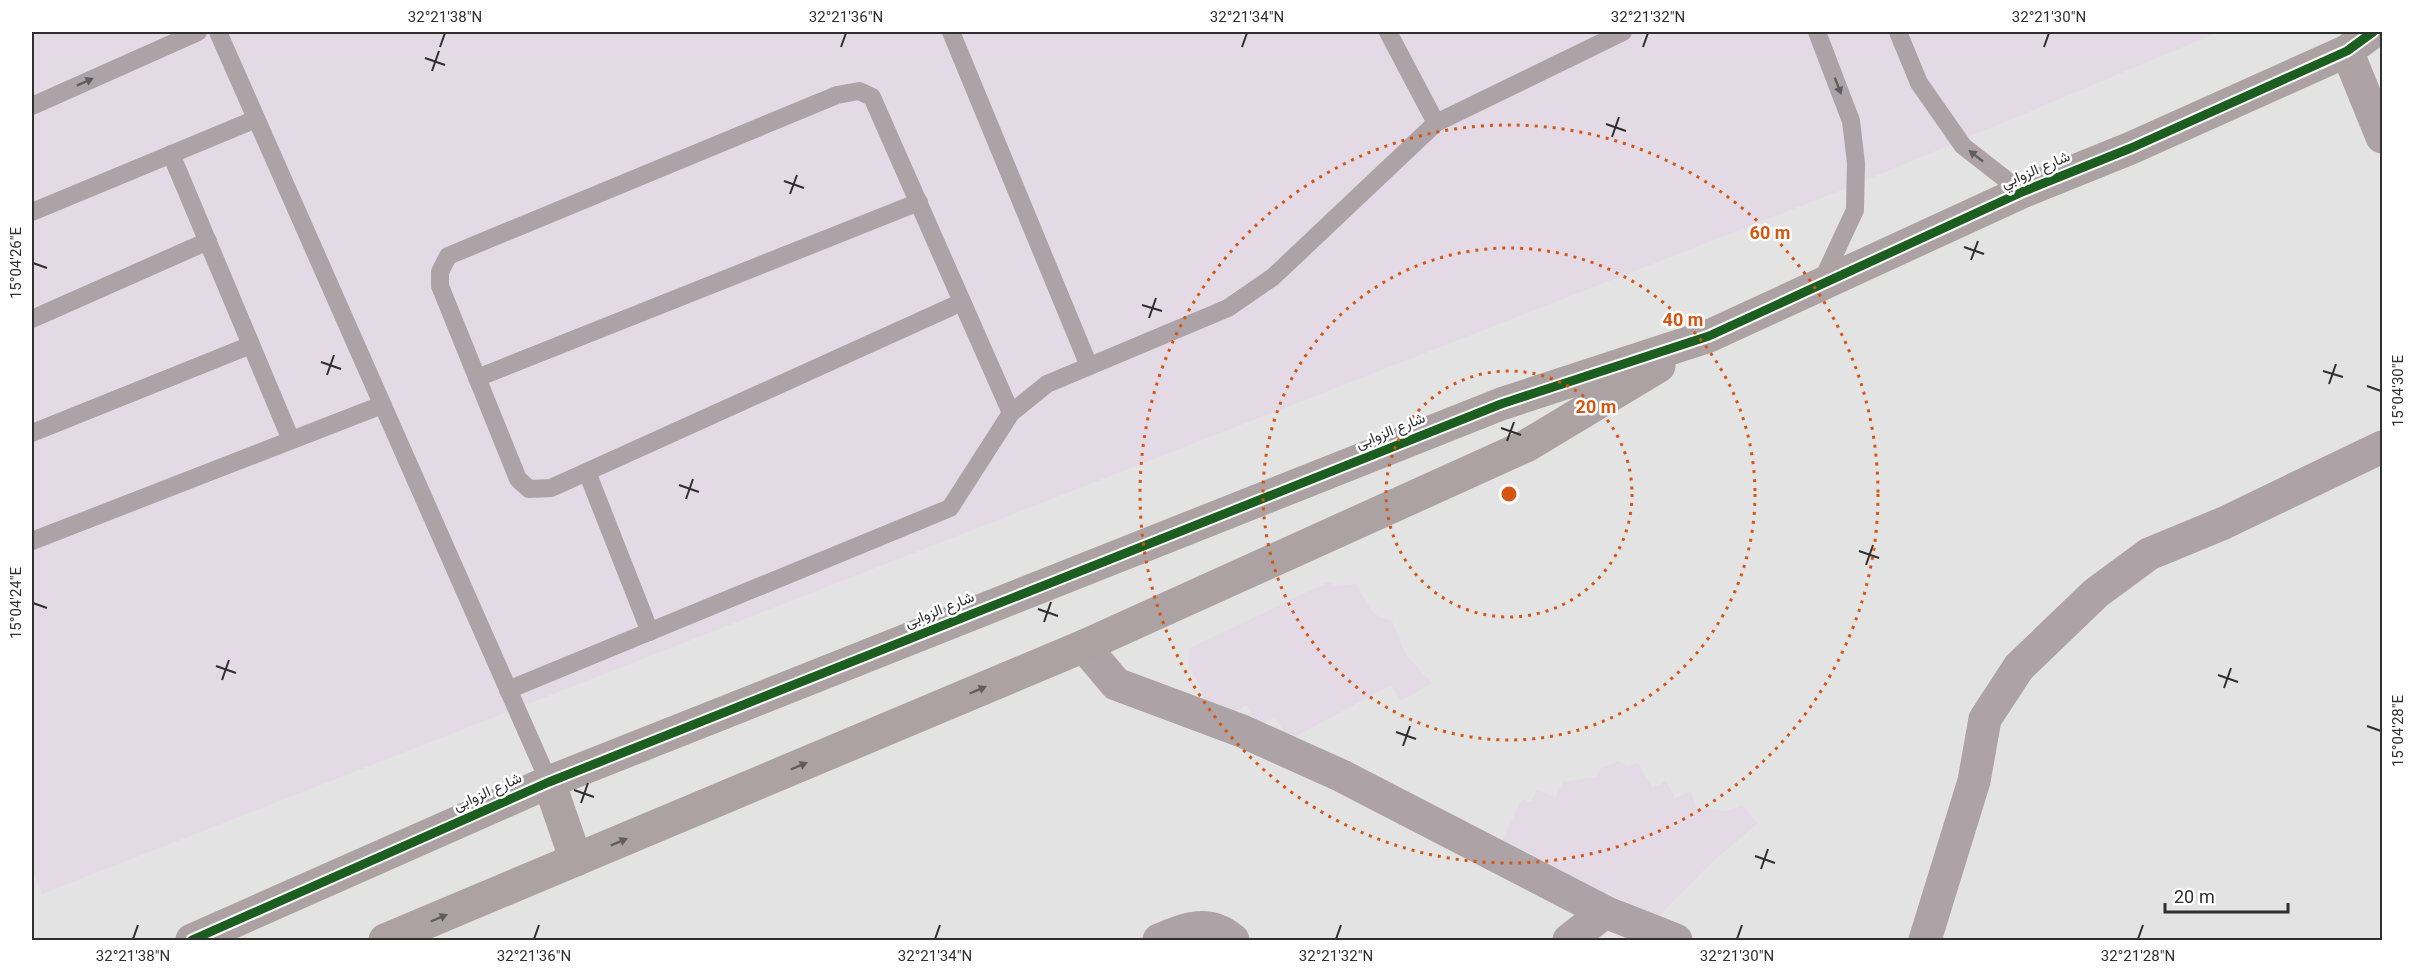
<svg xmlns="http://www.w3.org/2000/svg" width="2414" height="972" viewBox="0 0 2414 972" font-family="Georgia,Vazirmatn,serif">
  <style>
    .medical { fill: #e3dae5 }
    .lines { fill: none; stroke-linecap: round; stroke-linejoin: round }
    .lane { stroke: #ada2a6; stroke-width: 18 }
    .street { stroke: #ada2a6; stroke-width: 33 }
    .secondary { stroke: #aca2a4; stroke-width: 33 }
    .cycleway-casing { stroke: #fff; stroke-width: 13 }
    .cycleway { stroke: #1b5e20; stroke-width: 9 }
    .oneway { fill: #615d5f }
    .oneway2 { fill: #615d5e }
    .ticks { fill: none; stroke: #2f2f2f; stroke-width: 2 }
    .ring { fill: none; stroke: #d65510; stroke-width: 3; stroke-dasharray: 3 6 }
    .labels { text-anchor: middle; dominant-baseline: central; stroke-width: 5; stroke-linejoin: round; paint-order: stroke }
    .street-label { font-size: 15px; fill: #2f2f2f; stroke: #fff }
    .centre { fill: #d65510; stroke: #fff; stroke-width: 3 }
    .ring-label { font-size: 18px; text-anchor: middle; font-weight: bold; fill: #d65510; stroke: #fff; stroke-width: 5; stroke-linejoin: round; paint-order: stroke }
    .neatline { fill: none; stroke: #2f2f2f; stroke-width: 2 }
    .ticks-label { font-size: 15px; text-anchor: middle; fill: #2f2f2f }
  </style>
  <rect width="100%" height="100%" fill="#e3e3e4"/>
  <!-- medical -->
  <g class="medical">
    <path d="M32,32H2219L1852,186L42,894L32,869Z"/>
    <path d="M1328,582L1337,586L1356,584L1374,614L1392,621L1406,655L1432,683L1401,701L1391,685L1289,740L1275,717L1259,726L1246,705L1225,718L1206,701L1188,662L1190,648Z"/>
    <path d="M1619,761L1627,766L1638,763L1653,788L1666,781L1675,798L1691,791L1697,809L1727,811L1742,805L1758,823L1710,864L1657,918L1606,892L1600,903L1531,869L1533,855L1502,840L1522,799L1531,802L1537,790L1555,797L1563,782L1596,777L1601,768Z"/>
  </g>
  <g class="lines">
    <!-- lane -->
    <g class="lane">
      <path d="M218,32L549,782"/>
      <path d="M951,32L1089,366"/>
      <path d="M1388,32L1436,123L1623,32"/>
      <path d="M1817,32L1851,121L1856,163L1855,210L1821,283"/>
      <path d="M1898,32L1919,83L1963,146L2022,192"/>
      <path d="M32,106L198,32"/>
      <path d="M171,154L291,440"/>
      <path d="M32,212L256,119"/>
      <path d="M962,302L551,488L529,489L518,479L440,286V272L448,256L837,95L859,91L872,97L1011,413"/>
      <path d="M32,319L208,241"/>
      <path d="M477,378L919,202"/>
      <path d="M32,433L251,345"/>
      <path d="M587,472L650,632"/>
      <path d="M32,541L382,405"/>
      <path d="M508,690L950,508L1011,413L1047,384L1228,308L1273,277L1436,123"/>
    </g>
    <!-- street -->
    <g class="street">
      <path d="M2347,51L2382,137"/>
      <path d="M1084,646L1116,684L1242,731L1342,776L1605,912L1676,940"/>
      <path d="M1159,940C1187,928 1209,919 1233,940"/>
      <path d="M1569,940L1605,912"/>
      <path d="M1925,940L1974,781L1985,719L2019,667L2096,593L2149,554L2224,523L2382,447"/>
    </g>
    <!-- secondary -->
    <g class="secondary">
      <path d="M549,782L576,860"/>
      <path d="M192,940L549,782L1501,404L1709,336L2022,192L2131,148L2347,51L2373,32"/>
      <path d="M385,940L1084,646L1526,446L1659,366"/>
    </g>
    <!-- cycleway casing -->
    <g class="cycleway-casing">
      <path id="cycleway" d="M192,940L549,782L1501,404L1709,336L2022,192L2131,148L2347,51L2373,32"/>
    </g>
    <!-- cycleway -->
    <use href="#cycleway" class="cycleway"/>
  </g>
  <!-- one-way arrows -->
  <defs><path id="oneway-solid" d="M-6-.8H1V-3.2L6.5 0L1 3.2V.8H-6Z" transform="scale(1.5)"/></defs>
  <g class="oneway">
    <use href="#oneway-solid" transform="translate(85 82) rotate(-24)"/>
    <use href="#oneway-solid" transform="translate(1838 86) rotate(69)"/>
    <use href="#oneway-solid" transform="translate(1976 156) rotate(-142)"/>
  </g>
  <g class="oneway2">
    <use href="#oneway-solid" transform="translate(978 690) rotate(-23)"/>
    <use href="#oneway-solid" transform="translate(799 766) rotate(-23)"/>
    <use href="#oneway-solid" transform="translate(619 842) rotate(-23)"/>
    <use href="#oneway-solid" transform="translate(439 918) rotate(-23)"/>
  </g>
  <!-- ticks -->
  <path class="ticks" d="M440,47L445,33M841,47L846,33M1242,47L1247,33M1643,47L1648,33M2044,47L2049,33M425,58L445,65M432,71L439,51M1606,124L1626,131M1612,137L1619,117M784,181L804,188M790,194L797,175M1964,247L1984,254M1971,260L1978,241M33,263L47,268M1142,305L1162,311M1149,318L1156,298M321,362L341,369M2323,371L2343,377M327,375L334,355M2329,384L2336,364M2367,386L2381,391M1501,428L1521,435M1507,441L1514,422M679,485L699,492M686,499L693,479M1859,551L1879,558M1866,565L1873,545M33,603L47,608M1038,609L1058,616M1044,622L1051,602M216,666L236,673M2218,675L2238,682M222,680L229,660M2224,688L2231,668M2367,726L2381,731M1396,732L1416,739M1403,746L1410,726M574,790L594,797M581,803L588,783M1755,856L1775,863M1761,869L1768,849M133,939L138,925M534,939L539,925M935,939L940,925M1336,939L1341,925M1737,939L1742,925M2138,939L2143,925"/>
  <!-- distance rings -->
  <g class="ring">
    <circle cx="1509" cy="494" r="123"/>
    <circle cx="1509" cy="494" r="246"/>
    <circle cx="1509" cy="494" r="369"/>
  </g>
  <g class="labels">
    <!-- street labels -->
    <g class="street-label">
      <text transform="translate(2036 171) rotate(-23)">شارع الزوابي</text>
      <text transform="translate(1391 432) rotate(-22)">شارع الزوابى</text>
      <text transform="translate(940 611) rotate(-22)">شارع الزوابى</text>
      <text transform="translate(488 793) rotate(-24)">شارع الزوابى</text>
    </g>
  </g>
  <circle cx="1509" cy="494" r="9" class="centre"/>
  <g class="ring-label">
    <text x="1770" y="239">60 m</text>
    <text x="1683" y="326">40 m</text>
    <text x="1596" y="413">20 m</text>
  </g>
  <!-- border -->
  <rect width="2414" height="972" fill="none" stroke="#ffffff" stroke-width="66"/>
  <!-- scale -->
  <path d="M2165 903v9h123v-9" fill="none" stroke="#2f2f2f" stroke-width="3"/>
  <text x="2174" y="903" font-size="18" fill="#2f2f2f" stroke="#ffffff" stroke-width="4.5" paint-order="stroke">20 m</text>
  <rect x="33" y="33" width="2348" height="906" class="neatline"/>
  <g class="ticks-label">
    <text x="445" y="22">32°21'38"N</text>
    <text x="846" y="22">32°21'36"N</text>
    <text x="1247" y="22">32°21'34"N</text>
    <text x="1648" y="22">32°21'32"N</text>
    <text x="2049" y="22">32°21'30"N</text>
    <text transform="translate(16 263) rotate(-90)" y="5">15°04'26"E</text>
    <text transform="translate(2398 391) rotate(-90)" y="5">15°04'30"E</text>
    <text transform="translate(16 603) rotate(-90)" y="5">15°04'24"E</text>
    <text transform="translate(2398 731) rotate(-90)" y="5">15°04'28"E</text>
    <text x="133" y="961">32°21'38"N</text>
    <text x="534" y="961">32°21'36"N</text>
    <text x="935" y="961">32°21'34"N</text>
    <text x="1336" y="961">32°21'32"N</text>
    <text x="1737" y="961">32°21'30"N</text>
    <text x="2138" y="961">32°21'28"N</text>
  </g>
</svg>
